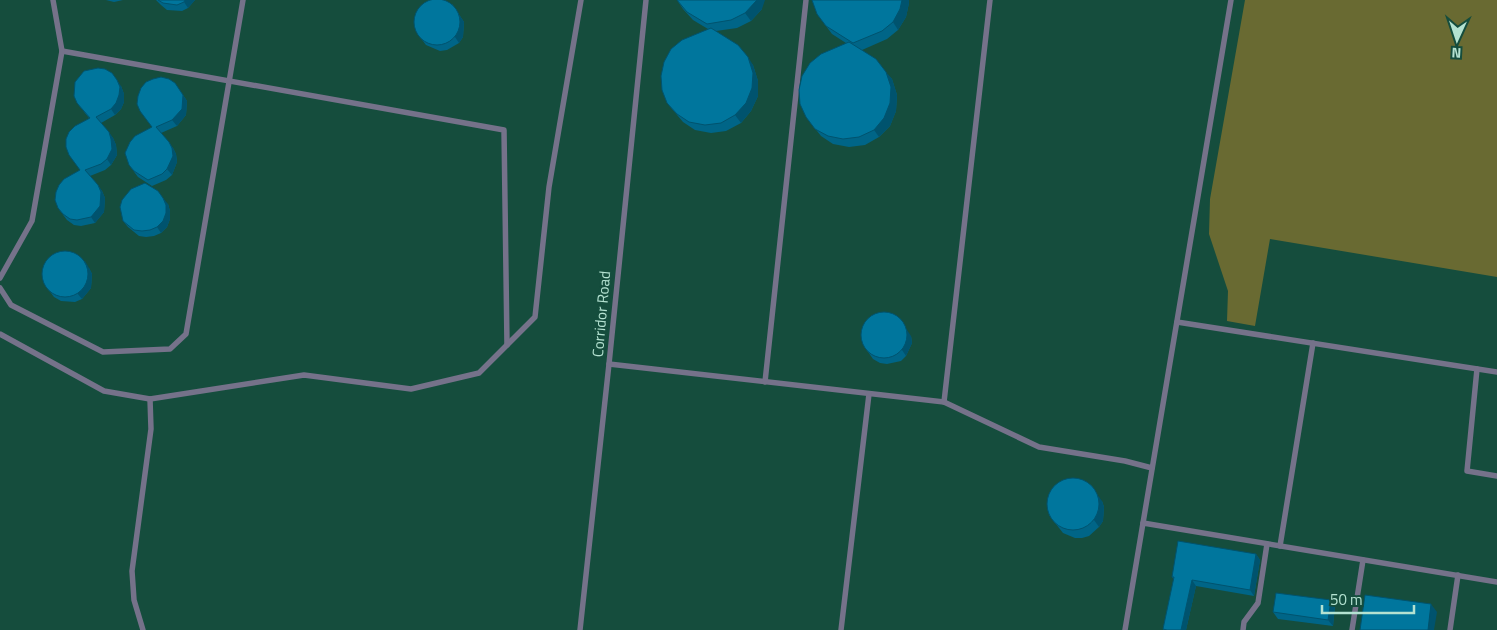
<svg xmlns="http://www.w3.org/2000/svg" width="1497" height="630" viewBox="0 0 1497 630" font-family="'Titillium Web',sans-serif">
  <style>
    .green { fill: #696a32 }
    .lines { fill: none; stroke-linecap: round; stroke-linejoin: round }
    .lane { stroke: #75728a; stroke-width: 5.5 }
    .wall { fill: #006587 }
    .shaded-wall { fill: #00536e }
    .building { fill: #00769d; stroke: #00536e }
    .labels { text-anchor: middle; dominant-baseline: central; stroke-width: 5; stroke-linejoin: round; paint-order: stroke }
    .street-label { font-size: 15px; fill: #b4e2d1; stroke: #154d3d }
  </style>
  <rect width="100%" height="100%" fill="#154d3d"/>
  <!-- green -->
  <path class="green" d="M1245,0H1497V277L1270,239L1255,326L1227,321L1228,291L1209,234L1210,199Z"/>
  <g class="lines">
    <!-- lane -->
    <g class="lane">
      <path d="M62,51L504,130L507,345"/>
      <path d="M0,278L32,221L62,51L53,0"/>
      <path d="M0,288L11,305L103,352L170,349L186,334L243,0"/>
      <path d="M1177,322L1497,372"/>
      <path d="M0,334L104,391L150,399L304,375L411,389L479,373L535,317L549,187L581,0"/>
      <path d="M609,364L944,402L1039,447L1125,461L1152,468"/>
      <path d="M1477,369L1467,471L1497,476"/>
      <path d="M765,382L806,0"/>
      <path d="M944,402L990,0"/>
      <path d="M1143,523L1497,582"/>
      <path d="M1280,546L1313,343"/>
      <path d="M143,630L134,600L132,571L151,429L150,399"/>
      <path d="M580,630L609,364L646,0"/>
      <path d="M841,630L869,394"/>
      <path d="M1125,630L1231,0"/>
      <path d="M1243,630L1244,622L1258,603L1267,544"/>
      <path d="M1352,630L1363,560"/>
      <path d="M1450,630L1458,575"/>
    </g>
  </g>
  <!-- wall -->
  <g class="wall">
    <path d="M106,0H123L114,2Z"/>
    <path d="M156,0H195L188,8L182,11L167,10L161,5Z"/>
    <path d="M677,0L762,9L751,21L737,28L716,31L753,65L758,81V96L751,111L741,123L726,131L711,133L695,130L683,122L667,103L708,29L693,20L683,9Z"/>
    <path d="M812,0H909V3L906,17L898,30L887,39L862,50L892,79L897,95L896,111L890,126L879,137L865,145L849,147L833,144L821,136L806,117L846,43L832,34L817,14Z"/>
    <path d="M452,4L464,22L463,37L459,43L447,50L440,51L426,45L417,33Z"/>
    <path d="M175,83L187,101L186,115L177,126L161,133L173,148L176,154L177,162L172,175L166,180L152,186L138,177L129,165L152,127L140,111Z"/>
    <path d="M121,86L124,94V102L121,109L115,115L101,123L113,138L116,145L117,155L111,165L105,170L90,176L102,191L105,198L104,212L95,223L81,226L74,225L67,220L58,208L80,170L89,118L77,103Z"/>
    <path d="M168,204L170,211V219L167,227L161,233L154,236L146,237L139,236L128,227L123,221Z"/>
    <path d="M89,268L92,274L91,288L82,299L75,302L61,301L54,297L45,285Z"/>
    <path d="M911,336L912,343L906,356L901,361L887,364L880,363L873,359L864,346Z"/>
    <path d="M1102,501L1104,507L1103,521L1099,527L1089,536L1082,538H1075L1063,533L1049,515Z"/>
    <path d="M1256,554L1260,560L1254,596L1196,586L1186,630H1164L1163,629L1174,580L1172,577Z"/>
    <path d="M1335,606L1333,626L1278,619L1273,612Z"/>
  </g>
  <!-- shaded-wall -->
  <g class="shaded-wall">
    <path d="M185,0H195L188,8L184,2Z"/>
    <path d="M757,0H765L762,9L751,21L745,13Z"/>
    <path d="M902,0H909V3L906,17L898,30L893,22Z"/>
    <path d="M452,4L464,22L463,37L459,43L455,37Z"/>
    <path d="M748,57L753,65L758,81V96L751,111L741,123L735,115Z"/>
    <path d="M886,72L892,79L897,95L896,111L890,126L879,137L874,130Z"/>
    <path d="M117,80L121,86L124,94V102L121,109L115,115L111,109Z"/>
    <path d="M175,83L187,101L186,115L177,126L172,120Z"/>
    <path d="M109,132L113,138L116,145L117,155L111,165L107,159Z"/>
    <path d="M169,142L173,148L176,154L177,162L172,175L167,169Z"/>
    <path d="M98,185L102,191L105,198L104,212L95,223L91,217Z"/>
    <path d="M163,198L168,204L170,211V219L167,227L161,233L157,227Z"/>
    <path d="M85,261L89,268L92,274L91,288L82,299L77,293Z"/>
    <path d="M899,318L911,336L912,343L906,356L902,350Z"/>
    <path d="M1096,493L1102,501L1104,507L1103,521L1099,527L1094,520Z"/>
    <path d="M1256,554L1260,560L1254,596L1250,590Z"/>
    <path d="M1192,580L1196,586L1186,630H1181Z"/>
    <path d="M1331,600L1335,606L1333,626L1328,620Z"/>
    <path d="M1431,604L1437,612L1434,630H1428Z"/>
  </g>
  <!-- building -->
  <g class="building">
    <circle cx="437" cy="22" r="23"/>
    <path d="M158,0H185L184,2L177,5L163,3Z"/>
    <path d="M677,0H757L745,13L731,20L707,24L687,12Z"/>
    <path d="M812,0H902L900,9L893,22L882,31L853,43L826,26L817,14Z"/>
    <path d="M711,28L738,45L748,57L753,73L752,88L746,103L735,115L721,123L705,125L689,122L677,114L667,103L662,90L661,76L664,62L671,49L682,40Z"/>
    <path d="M849,42L876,59L886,72L891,87L890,103L884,118L874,130L859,137L843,139L828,136L815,129L806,117L800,104L799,90L802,76L810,63L821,54Z"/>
    <path d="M98,68L105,69L112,73L117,80L120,87L119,95L116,103L111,109L96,117L109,132L111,139L112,149L107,159L101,164L85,170L98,185L101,192L100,206L91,217L77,220L70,219L63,214L58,208L55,200L56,192L59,185L64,179L80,170L69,155L66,147V139L69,132L75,126L90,118L77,103L74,96L75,82L84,71Z"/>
    <path d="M161,77L169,79L175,83L183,95L182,109L172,120L156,127L169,142L172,148L173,156L167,169L162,174L148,180L134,171L129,165L125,153L130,142L135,136L152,127L140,111L137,104L138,96L141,88L146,82L153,79Z"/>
    <path d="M145,183L158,191L163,198L166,205V213L163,221L157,227L150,230L142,231L134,230L123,221L120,207L122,200L131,189Z"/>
    <circle cx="65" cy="274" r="23"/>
    <circle cx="884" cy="335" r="23"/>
    <circle cx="1073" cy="504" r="26"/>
    <path d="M1178,541L1256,554L1250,590L1192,580L1181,630H1167L1163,629L1174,577H1172Z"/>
    <path d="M1276,593L1331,600L1328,620L1273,612Z"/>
    <path d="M1365,595L1431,604L1428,630H1360Z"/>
  </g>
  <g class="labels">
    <!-- street labels -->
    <g class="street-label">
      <text transform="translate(601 314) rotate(-85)">Corridor Road</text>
    </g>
  </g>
  <!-- north arrow -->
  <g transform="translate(1457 40) rotate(183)" stroke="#154d3d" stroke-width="4" paint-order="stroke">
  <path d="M0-4L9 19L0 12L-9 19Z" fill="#b4e2d1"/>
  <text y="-8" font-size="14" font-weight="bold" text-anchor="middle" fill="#b4e2d1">N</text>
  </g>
  <!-- scale -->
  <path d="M1322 605v8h92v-8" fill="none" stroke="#b4e2d1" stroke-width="2.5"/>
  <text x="1330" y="605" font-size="15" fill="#b4e2d1" stroke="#154d3d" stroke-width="4" paint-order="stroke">50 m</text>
</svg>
